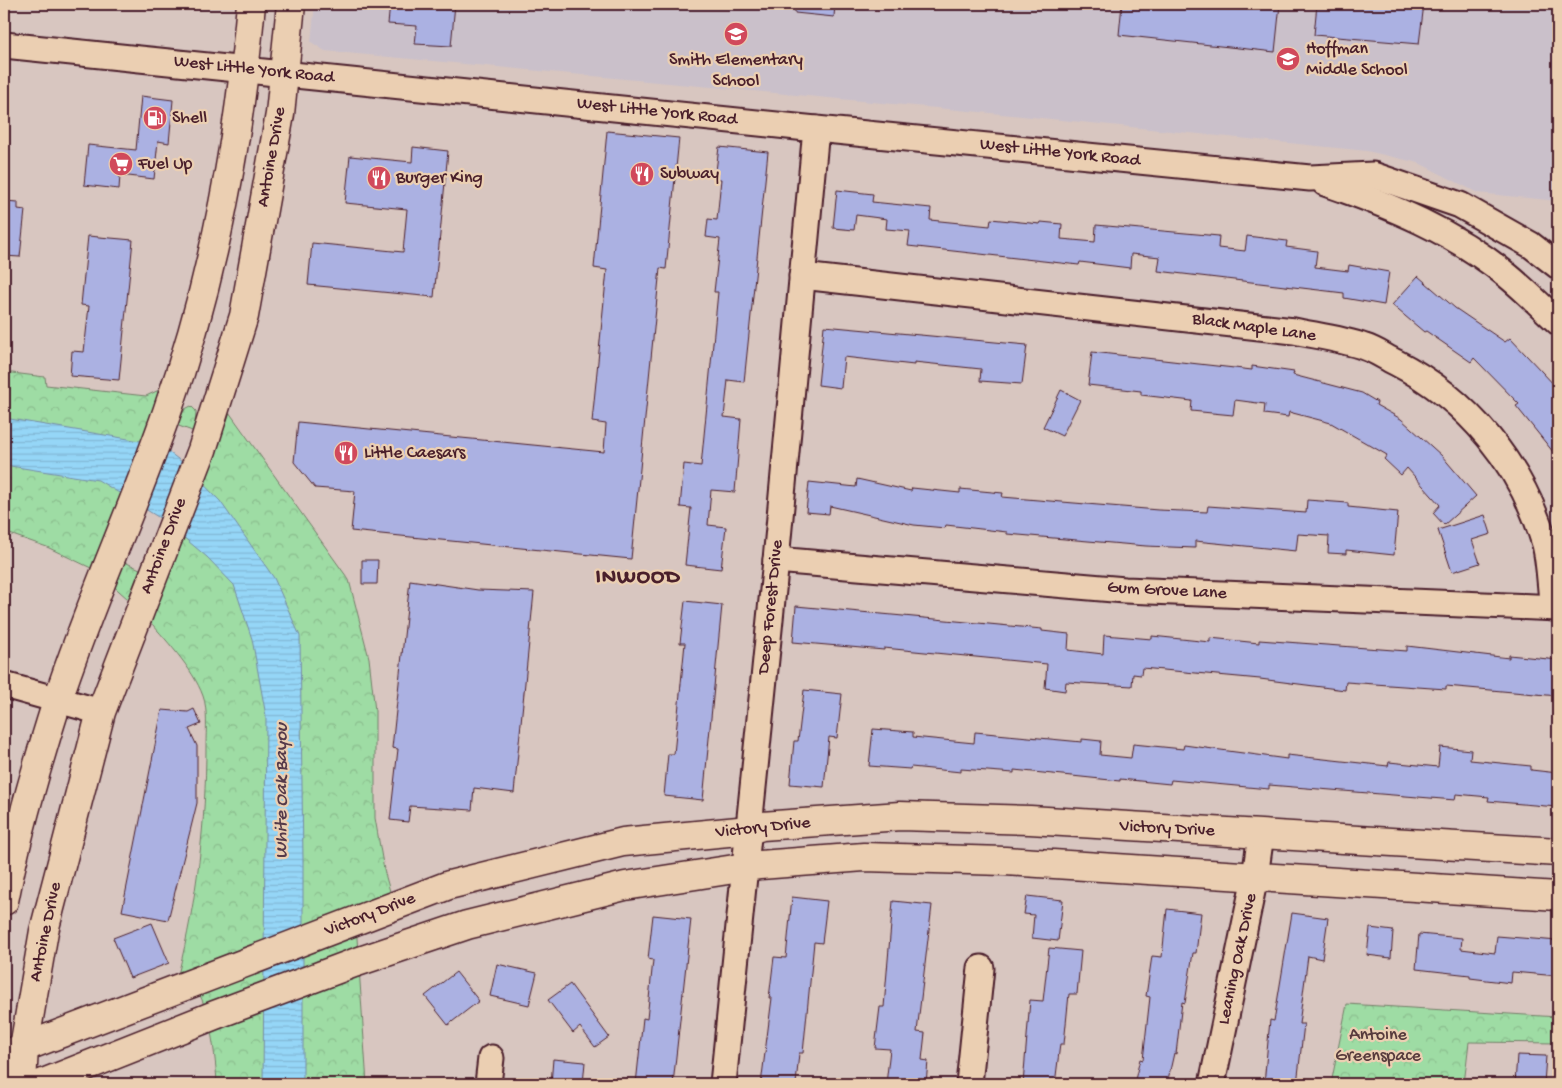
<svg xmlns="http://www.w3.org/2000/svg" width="1562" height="1088" viewBox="0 0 1562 1088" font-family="'Gochi Hand',sans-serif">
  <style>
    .built { fill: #cac0ca }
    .park { fill: url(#park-crowns); stroke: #747e68 }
    .water { fill: url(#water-rules); stroke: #778da5 }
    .building { fill: #abb1e2; stroke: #4a1f2b }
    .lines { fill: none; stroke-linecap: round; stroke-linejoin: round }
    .minor-casing { stroke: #4a1f2b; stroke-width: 29 }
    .major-casing { stroke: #4a1f2b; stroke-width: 31 }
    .minor { stroke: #ebcfb2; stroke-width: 25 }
    .major { stroke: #ebcfb2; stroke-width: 28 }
    .labels { text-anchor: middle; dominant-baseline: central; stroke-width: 4.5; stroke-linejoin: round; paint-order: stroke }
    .poi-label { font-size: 18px; fill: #4a1f2b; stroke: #ebcfb2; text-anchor: start }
    .street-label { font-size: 18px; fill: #4a1f2b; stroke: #ebcfb2 }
    .park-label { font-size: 18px; fill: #573b3d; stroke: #ebcfb2 }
    .water-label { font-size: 19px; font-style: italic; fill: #553a4a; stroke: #ebcfb2 }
    .district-label { font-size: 22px; font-weight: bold; letter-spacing: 1px; fill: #4a1f2b; stroke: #ebcfb2 }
  </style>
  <defs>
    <pattern id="park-crowns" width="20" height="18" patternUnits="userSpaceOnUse" patternTransform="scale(1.25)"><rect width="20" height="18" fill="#9edca4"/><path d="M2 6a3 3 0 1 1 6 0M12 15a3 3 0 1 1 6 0" fill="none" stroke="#8abc8d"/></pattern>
    <pattern id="water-rules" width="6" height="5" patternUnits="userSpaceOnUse" patternTransform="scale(1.25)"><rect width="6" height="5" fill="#95d6f7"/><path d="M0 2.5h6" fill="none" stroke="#82b7d4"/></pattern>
  </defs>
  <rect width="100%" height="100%" fill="#d8c6c0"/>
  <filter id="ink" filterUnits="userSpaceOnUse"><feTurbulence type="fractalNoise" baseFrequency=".02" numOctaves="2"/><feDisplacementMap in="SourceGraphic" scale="10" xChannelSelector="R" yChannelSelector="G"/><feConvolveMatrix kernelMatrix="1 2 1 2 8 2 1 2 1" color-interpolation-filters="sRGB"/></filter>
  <g filter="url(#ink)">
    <!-- built -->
    <path class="built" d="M315,4H1558V201L1478,193L1419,163L1367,151L1012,115L325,51L311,42Z"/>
    <!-- park -->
    <g class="park">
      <path d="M4,372L45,377L46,385L146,396L159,390L165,392L91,568L47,547L4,532Z"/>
      <path d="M191,406L196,411L195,432L176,425L185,409Z"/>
      <path d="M229,412L349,580L369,658L375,711V818L384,870L391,895L355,909L367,1084H217C216,1060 210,1004 194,986C190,982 183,978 178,975C197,899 206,823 206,745C206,731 208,709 203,696C193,668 164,638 145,616L226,413Z"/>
      <path d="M120,560L140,569L128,599L110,583Z"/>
      <path d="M1347,1004L1558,1017V1043L1469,1042L1464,1084H1331Z"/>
    </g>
    <!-- water -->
    <path class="water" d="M4,418L158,444L182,462L220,501L274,578L300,636L303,860V1084H263L266,716L252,639L234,585L207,557L163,520L98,480L4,465Z"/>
    <!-- building -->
    <g class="building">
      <path d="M390,4H455L451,46L415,44L417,26L388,24Z"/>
      <path d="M795,4H835L834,17L795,13Z"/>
      <path d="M1122,4H1280L1275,52L1119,35Z"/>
      <path d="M1317,4H1424L1419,44L1314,35Z"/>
      <path d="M141,96L173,100L169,143L158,141L154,179L120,175L119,189L84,185L88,145L136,150Z"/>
      <path d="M607,131L679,138L666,269L660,268L631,559L351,531L355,491L315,488L294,462L298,422L604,452L606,424L592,422L607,270L594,268Z"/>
      <path d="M413,147L448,151L434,297L308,285L312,243L403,252L407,209L345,203L350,156L412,162Z"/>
      <path d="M719,147L768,152L744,382L728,380L724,417L741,419L735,492L711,490L708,525L726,527L721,569L685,565L691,508L680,507L684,464L701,466L706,415L718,292H714L720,239L706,237L708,219L717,220L721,179H715Z"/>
      <path d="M837,190L873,194L872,202L931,208L930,220L990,226L991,219L1040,224L1041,222L1062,224L1061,239L1095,242L1096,225L1219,236L1218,248L1245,251L1247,236L1287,241L1286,247L1317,251L1315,267L1348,271L1349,265L1389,272L1384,305L1344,298V293L1158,271L1160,257L1131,254L1130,268L1080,262L1079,265L908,246L910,231L886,229L887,219L856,215L854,230L833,228Z"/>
      <path d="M4,201L18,202V209L25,210L20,257L4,256Z"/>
      <path d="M88,236L133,240L119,380L70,376L72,351L84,352L89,306L81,305Z"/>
      <path d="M1418,276L1455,308L1505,342L1510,338L1558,389V407L1552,412L1558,420V458L1516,406L1519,404L1474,358L1471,362L1426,331L1424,332L1392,305Z"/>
      <path d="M824,326L1027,345L1022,384L980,381L981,369L914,362V365L844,357L841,388L818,385Z"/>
      <path d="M1092,352L1252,370V366L1294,372L1293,375L1362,393L1377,402L1376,405L1401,419L1442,456L1476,496L1444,525L1433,513L1440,505L1407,468L1401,475L1384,459L1387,455L1331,423L1289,412L1288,417L1264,414L1265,404L1235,400L1233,415L1191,411L1192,401L1141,395V391L1088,385Z"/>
      <path d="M1061,390L1080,400L1062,436L1043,427Z"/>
      <path d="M857,479L911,491L912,488L960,493V489L1003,493L1002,497L1158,510L1207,512L1208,506L1306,513L1307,500L1348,503V507L1398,512L1394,555L1346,550V554L1328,553L1329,536L1298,534L1296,551L1195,541V548L1146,546L1007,534V532L946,525L945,528L914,525L830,506L829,514L806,512L809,482L856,487Z"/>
      <path d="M1485,515L1491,534L1472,540L1480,563L1452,572L1438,530Z"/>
      <path d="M362,560H378L377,584H362Z"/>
      <path d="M410,580L478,590L534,592L514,793L474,788L472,810L410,806L408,822L390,820L398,749L392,748Z"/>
      <path d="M685,601L722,605L703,800L664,796L668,754H674L685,643H680Z"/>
      <path d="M796,606L1042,629V631L1069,634L1068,650L1103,654L1104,635L1152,639V636L1210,642V638L1259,643V640L1407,651V646L1509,658V655L1558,660V696L1446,686V689L1346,682L1345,690L1260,679L1142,668L1141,675L1133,674L1132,686L1066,682L1065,691L1045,688L1047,664L884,648V650L793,642Z"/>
      <path d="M804,690L842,694L837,738L829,737L824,787L790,784L794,741H798Z"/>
      <path d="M194,709L201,724L189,729L197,746V803L168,920L122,911L162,710L188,712Z"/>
      <path d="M873,729L913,732V737L974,743L975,732L1082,742V739L1101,741L1100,755L1131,758L1133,744L1183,749L1184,745L1287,759V755L1388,766L1389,762L1438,767L1440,747L1471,750L1470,760L1531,766V770L1558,773V792L1557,807L1488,801L1489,797L1456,794L1455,800L1269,785V789L1171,780L1170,784L1120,779V781L1014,770V773L961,769V772L911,767L910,769L869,766Z"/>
      <path d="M1027,896L1063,900L1058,941L1032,938L1034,915L1024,914Z"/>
      <path d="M792,897L827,901L822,943L814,942L803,1053H799L796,1084H761L772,998H769L774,957L786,958Z"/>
      <path d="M893,901L932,905L917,1032L925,1033L922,1060L928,1061L926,1084H886L890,1049L875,1048L880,1007H884Z"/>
      <path d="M1167,909L1201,913L1196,953H1193L1185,1003L1182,1002L1176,1054L1174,1053L1167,1084H1134L1140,1059L1143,1060L1150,997L1146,996L1152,956L1162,957Z"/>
      <path d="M1292,913L1328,918L1322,959L1308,956L1299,1024H1304L1297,1084H1264L1270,1020L1274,1021Z"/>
      <path d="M653,915L691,919L673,1084H636L643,1018L647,1019L653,960L648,959Z"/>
      <path d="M152,923L169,963L130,978L113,938Z"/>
      <path d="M1370,928L1393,931L1391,958L1367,955Z"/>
      <path d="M1419,934L1462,938L1461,949L1495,953L1497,936L1558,941V976L1512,972L1511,983L1470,978V975L1416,969Z"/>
      <path d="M1049,948L1081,951L1077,994H1069L1064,1044H1060L1055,1084H1023L1030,1000L1043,1001Z"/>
      <path d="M497,964L537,973L529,1005L490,996Z"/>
      <path d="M456,972L479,1001L448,1025L425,996Z"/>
      <path d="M570,984L609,1037L595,1047L580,1027L573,1033L548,1000Z"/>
      <path d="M1517,1055L1546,1056L1544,1084H1515Z"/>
      <path d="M553,1059L585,1062L583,1084H551Z"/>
    </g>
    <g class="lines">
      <!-- minor casing -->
      <g class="minor-casing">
        <g id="minor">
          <path d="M4,45L816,129L1310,178L1373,175L1460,205L1531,245L1558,266"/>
          <path d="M1325,183C1389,205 1455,232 1508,276C1525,290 1542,307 1558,322"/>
          <path d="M802,276L1294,331C1318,336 1342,339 1365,347C1375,350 1385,357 1395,362C1468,399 1522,465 1545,544C1550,564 1550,588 1553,608"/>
          <path d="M776,560L1125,590L1558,608"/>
          <path d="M4,685L101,712"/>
          <path d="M488,1084L491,1058"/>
          <path d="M723,1084L776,560L816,129"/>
          <path d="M969,1084L981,968"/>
          <path d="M1212,1084L1255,877L1261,834"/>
        </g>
      </g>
      <!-- major casing -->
      <g class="major-casing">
        <g id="major">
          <path d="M4,901C17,834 36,768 57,702C89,604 133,510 167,412C213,281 239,142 251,4"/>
          <path d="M4,1055L449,885L623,842L749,830L762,826L900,816L1030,820L1558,852"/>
          <path d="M22,1084L24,1047L44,931L101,712L202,450L244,316L280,114L291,4"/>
          <path d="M41,1084L215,1015L354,963L467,925L625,886L760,865L864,857L1005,861L1558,896"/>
        </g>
      </g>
      <!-- minor -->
      <use href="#minor" class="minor"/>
      <!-- major -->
      <use href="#major" class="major"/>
    </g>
  </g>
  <!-- icons -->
  <defs>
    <g id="school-disc" transform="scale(1.25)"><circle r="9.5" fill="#d1495b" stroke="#ebcfb2"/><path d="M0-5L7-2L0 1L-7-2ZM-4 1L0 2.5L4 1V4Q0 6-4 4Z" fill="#fff"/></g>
    <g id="fuel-disc" transform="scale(1.25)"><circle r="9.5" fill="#d1495b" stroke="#ebcfb2"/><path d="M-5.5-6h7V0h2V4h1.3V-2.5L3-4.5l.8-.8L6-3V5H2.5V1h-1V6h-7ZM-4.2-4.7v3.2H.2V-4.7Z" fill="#fff"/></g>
    <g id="supermarket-disc" transform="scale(1.25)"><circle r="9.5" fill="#d1495b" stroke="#ebcfb2"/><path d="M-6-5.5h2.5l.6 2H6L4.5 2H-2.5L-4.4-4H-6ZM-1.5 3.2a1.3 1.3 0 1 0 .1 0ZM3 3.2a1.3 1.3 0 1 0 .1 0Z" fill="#fff"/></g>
    <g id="restaurant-disc" transform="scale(1.25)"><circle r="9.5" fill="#d1495b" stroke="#ebcfb2"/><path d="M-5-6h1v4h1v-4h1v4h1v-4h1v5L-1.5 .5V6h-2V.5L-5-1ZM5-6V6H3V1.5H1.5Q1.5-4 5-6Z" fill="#fff"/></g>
  </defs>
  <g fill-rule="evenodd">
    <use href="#school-disc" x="736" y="34"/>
    <use href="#school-disc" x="1288" y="59"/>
    <use href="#fuel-disc" x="155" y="118"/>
    <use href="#supermarket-disc" x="121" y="164"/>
    <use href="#restaurant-disc" x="642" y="174"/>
    <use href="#restaurant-disc" x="379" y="178"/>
    <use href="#restaurant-disc" x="346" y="453"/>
  </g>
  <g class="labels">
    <!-- poi labels -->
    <g class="poi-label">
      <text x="1306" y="49">Hoffman<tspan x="1306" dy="21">Middle School</tspan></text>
      <text x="736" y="60" text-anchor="middle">Smith Elementary<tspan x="736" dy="21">School</tspan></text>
      <text x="172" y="118">Shell</text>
      <text x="138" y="164">Fuel Up</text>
      <text x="660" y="174">Subway</text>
      <text x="396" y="178">Burger King</text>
      <text x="364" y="453">Little Caesars</text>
    </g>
    <!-- street labels -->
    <g class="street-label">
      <text transform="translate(254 70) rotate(6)">West Little York Road</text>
      <text transform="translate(657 112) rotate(6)">West Little York Road</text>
      <text transform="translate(1060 153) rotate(6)">West Little York Road</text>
      <text transform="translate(272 157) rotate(-80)">Antoine Drive</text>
      <text transform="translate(1254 328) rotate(8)">Black Maple Lane</text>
      <text transform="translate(164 546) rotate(-69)">Antoine Drive</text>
      <text transform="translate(1167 591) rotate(3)">Gum Grove Lane</text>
      <text transform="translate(771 607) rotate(-84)">Deep Forest Drive</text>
      <text transform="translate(763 828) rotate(-6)">Victory Drive</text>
      <text transform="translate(1167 829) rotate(3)">Victory Drive</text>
      <text transform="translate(370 915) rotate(-21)">Victory Drive</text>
      <text transform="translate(46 932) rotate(-78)">Antoine Drive</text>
      <text transform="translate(1238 959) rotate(-78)">Leaning Oak Drive</text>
    </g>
    <!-- park labels -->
    <g class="park-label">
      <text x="1378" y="1035">Antoine<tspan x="1378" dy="21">Greenspace</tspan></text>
    </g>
    <!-- water labels -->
    <g class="water-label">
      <text transform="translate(282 791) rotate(-90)">White Oak Bayou</text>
    </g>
    <!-- district labels -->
    <g class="district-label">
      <text x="638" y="578">INWOOD</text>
    </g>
  </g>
  <!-- margin -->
  <rect width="1562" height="1088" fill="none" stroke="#ebcfb2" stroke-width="20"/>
  <rect x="10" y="10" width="1542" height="1068" fill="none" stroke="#4a1f2b" stroke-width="2" filter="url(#ink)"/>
</svg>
